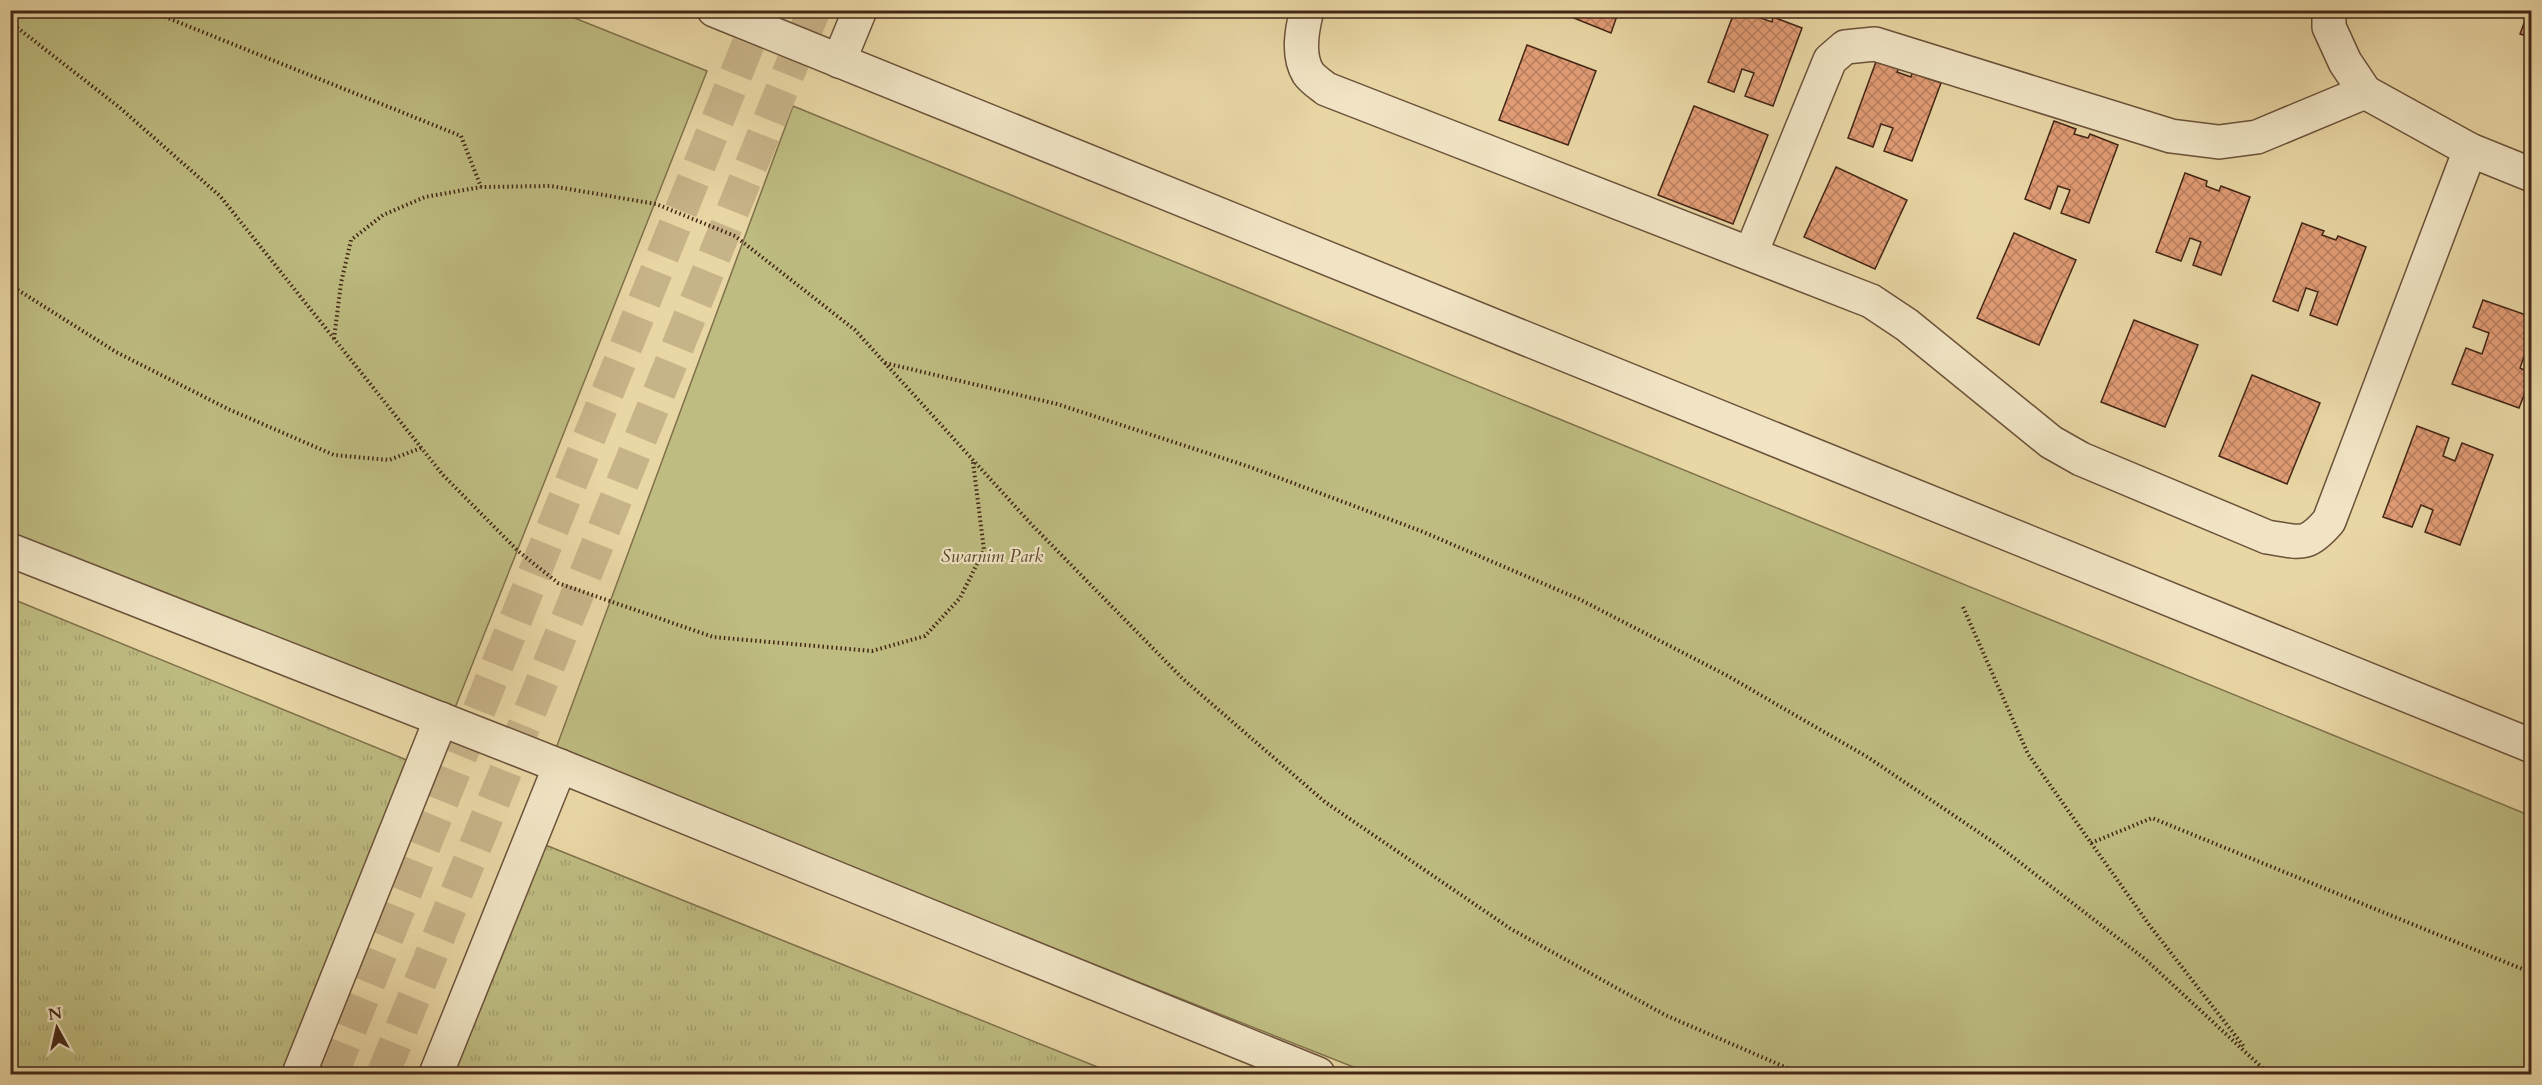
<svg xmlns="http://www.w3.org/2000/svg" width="2542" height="1085" viewBox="0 0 2542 1085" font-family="Cardo,serif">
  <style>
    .grass { fill: url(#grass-tufts); stroke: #80714c; stroke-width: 1.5 }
    .green { fill: #bebc81; stroke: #80714c; stroke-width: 1.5 }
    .building { fill: url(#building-cross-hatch); stroke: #432616; stroke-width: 1.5 }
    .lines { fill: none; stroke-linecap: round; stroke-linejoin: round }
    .minor-tunnel { stroke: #c7b388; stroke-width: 33; stroke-dasharray: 33 16; stroke-linecap: butt }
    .minor-casing { stroke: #6c523a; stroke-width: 36 }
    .path { stroke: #432616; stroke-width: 4; stroke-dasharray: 1.5 3; stroke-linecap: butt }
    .minor { stroke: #f0e4c4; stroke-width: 33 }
    .labels { text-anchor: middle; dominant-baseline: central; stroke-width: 4.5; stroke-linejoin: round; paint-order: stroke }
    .park-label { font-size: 18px; font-style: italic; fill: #5c442b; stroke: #f0e4c4 }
  </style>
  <defs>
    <pattern id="grass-tufts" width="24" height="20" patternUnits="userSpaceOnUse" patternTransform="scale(1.5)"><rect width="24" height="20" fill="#bebc81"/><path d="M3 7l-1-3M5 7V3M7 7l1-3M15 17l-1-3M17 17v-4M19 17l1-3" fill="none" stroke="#a4a16f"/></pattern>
    <pattern id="building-cross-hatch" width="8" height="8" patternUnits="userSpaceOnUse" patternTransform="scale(1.5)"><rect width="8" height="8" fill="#e19c75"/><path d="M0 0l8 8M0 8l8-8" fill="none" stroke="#b87f5f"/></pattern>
  </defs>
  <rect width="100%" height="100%" fill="#e8d6a4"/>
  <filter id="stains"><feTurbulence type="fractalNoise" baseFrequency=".00333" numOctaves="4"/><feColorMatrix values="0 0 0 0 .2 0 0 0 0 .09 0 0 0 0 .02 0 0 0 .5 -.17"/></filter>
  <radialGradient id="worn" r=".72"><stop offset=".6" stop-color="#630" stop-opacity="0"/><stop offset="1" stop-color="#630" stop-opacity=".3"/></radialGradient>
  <!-- grass -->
  <g class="grass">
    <path d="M10,598L419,765L300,1074H11Z"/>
    <path d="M528,838L1115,1074H429Z"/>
  </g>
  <!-- green -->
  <g class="green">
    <path d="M10,11H557L707,71L453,713L11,535Z"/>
    <path d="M793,106L2531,816V1074H1371L555,751Z"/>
  </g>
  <!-- building -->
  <g class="building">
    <path d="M1554,10H1619L1611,33Z"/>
    <path d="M1735,10H1755L1759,12L1758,17L1772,22L1773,17L1802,28L1773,106L1745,96L1754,73L1742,69L1734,92L1708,82Z"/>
    <path d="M2529,10H2532V38L2520,34Z"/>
    <path d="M1527,45L1596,71L1568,145L1499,120Z"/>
    <path d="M1877,59L1899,68L1897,72L1911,77L1912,73L1941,83L1912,161L1884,151L1893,128L1881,124L1873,147L1848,138Z"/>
    <path d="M1694,106L1768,135L1733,224L1658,195Z"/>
    <path d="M2054,121L2076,129L2074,134L2088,138L2090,134L2118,145L2089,223L2061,213L2070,190L2058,186L2050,209L2025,199Z"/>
    <path d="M1836,167L1907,200L1875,269L1804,237Z"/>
    <path d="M2185,173L2207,181L2206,186L2219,191L2221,186L2250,197L2221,275L2193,265L2201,242L2190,238L2181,261L2156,252Z"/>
    <path d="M2302,223L2324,231L2322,235L2336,240L2338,236L2366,247L2337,325L2310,315L2318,292L2306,288L2298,311L2273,301Z"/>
    <path d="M2014,233L2076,260L2039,345L1977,318Z"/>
    <path d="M2483,300L2532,317V349L2527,348L2520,368L2532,374L2519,408L2452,384L2466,348L2482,354L2489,333L2473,327Z"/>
    <path d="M2134,320L2198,345L2165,427L2101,402Z"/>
    <path d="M2252,375L2320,403L2287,484L2219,456Z"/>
    <path d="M2417,426L2449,438L2443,456L2455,461L2462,443L2493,455L2460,545L2425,532L2433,510L2421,505L2412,527L2383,517Z"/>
  </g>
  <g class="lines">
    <!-- minor-tunnel -->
    <g class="minor-tunnel">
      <path d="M332,1074L762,10"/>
      <path d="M383,1074L814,10"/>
    </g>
    <!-- minor casing -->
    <g class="minor-casing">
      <g id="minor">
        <path d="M714,10L2532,746"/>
        <path d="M1307,10C1302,29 1297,55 1308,73C1312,79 1321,85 1326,89L1871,301L1907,325L2051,442L2081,459L2267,537C2300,542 2306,548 2329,521L2470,150"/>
        <path d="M2329,10V27L2345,62L2365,92L2470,150L2532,175"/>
        <path d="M839,61L860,10"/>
        <path d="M1751,253L1830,60L1845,47L1875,44L2171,136L2219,142L2257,137L2365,92"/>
        <path d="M10,550L560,766L1318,1074"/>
        <path d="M299,1074L441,719"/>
        <path d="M436,1074L560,766"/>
      </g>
    </g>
    <!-- path -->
    <g class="path">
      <path d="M148,10L461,136L481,187"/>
      <path d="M10,22L119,107L220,196L443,475L518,551L558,583L713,637L872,651L925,636L960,598L984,550L973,462"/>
      <path d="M10,285L116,352L228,409L334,455L389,460L421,448"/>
      <path d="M334,339L341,283L351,240L383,215L425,197L481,187L551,186L656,204L735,236L855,330L1032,525L1183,679L1325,802L1511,929L1665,1015L1801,1074"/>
      <path d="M885,363L1057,404L1250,467L1421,531L1579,599L1726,675L1869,758L1996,844L2145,959L2269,1074"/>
      <path d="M1963,607L2028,754L2150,926L2245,1048"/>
      <path d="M2091,843L2152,818L2532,973"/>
    </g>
    <!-- minor -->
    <use href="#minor" class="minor"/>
  </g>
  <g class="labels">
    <!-- park labels -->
    <g class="park-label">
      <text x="992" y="556">Swarnim Park</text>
    </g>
  </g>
  <!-- margin -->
  <rect width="2542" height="1085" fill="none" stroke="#e8d6a4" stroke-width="36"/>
  <rect x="12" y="12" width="2518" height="1061" fill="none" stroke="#432616" stroke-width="3"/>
  <rect x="18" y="18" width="2506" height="1049" fill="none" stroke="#432616" stroke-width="1.5"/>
  <!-- north arrow -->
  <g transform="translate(57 1028) rotate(352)" stroke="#f0e4c4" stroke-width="4.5" paint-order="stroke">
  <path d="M0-4.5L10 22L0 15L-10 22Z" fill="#432616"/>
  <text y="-9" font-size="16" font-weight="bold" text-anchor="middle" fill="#432616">N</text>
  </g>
  <rect width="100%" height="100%" filter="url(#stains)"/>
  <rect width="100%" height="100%" fill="url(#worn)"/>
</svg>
